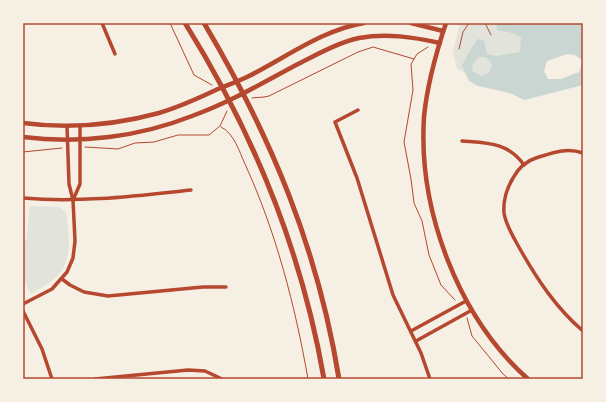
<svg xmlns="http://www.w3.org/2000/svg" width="606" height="402" viewBox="0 0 606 402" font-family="'Fira Sans Condensed',sans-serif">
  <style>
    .green { fill: #e2e4dc }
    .water { fill: #c9d6d2; fill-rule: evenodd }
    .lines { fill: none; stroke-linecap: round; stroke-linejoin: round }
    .path { stroke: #b5482f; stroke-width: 1 }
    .minor { stroke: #b5482f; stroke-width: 3.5 }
    .tertiary { stroke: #b5482f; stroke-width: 4.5 }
    .secondary { stroke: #b5482f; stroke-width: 5 }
    .neatline { fill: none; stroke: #b5482f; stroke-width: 1.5 }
  </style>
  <rect width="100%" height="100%" fill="#f6efe4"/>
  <!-- green -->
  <g class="green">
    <path d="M460,23H583V48L485,80L470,77L456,67L453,51Z"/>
    <path d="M30,206L59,207L66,212C69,231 73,259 59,274C51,283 41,288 31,294L23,279V242L26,241Z"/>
  </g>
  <!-- water -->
  <path class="water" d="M496,23H580L583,27V85L524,100L510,93L478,86L469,81L462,65L472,47L478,39L484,40L487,54L496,56L520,52L521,37L512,33L497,30ZM567,54L575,55L583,61L579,72L561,79H548L544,71L547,61ZM478,57H485L491,62L492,66L488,73L482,76L473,72L472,66Z"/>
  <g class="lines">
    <!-- path -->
    <g class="path">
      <path d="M170,23L194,75L212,85"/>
      <path d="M485,23L491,35"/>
      <path d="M428,47L417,54L411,64L413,90L404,142L411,179L414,203L422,221L429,255L441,285L455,300"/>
      <path d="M459,49L463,32L469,23"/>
      <path d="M252,98L264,97L269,96L358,52L373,47L414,59"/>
      <path d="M221,127C234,133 239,151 245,164C276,232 295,305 308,379"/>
      <path d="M85,147L118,149L135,143L154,142L178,135H209L220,126L227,111"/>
      <path d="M23,152L62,148"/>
      <path d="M467,318L472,336L503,374L509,379"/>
    </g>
    <!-- minor -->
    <g class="minor">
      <path d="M102,23L115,54"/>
      <path d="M358,110L335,122L357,178L393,295L421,353L430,379"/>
      <path d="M462,141C487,143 508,142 524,165"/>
      <path d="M583,153C566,147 552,153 536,158C526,161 518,169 513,178C507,188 503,200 504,213C506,226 514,238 520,249C537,279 556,308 583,331"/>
      <path d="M23,198C79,203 135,196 191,190"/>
      <path d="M73,200L80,184V126"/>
      <path d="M62,279L70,285L84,292L108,296L203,287H226"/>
      <path d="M23,304L52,289L67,272L73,258L75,241L73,200L69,184L67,126"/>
      <path d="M23,311L42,349L52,379"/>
      <path d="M411,331L466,301"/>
      <path d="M416,341L472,310"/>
      <path d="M95,379L188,370L205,371L222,379"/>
    </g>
    <!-- tertiary -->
    <g class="tertiary">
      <path d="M411,23L443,31"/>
      <path d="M446,23C436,53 427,85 424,117C418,210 458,317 528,379"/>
      <path d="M23,123C68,129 115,125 159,113C179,107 199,98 218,89C228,85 239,81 249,76C287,57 322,30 364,23"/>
      <path d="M23,137C80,144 139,137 192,116C229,103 264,82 298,64C318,54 337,43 359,38C386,33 413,37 440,43"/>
    </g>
    <!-- secondary -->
    <g class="secondary">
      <path d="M185,23C253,132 302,252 324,379"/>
      <path d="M204,23C271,136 318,249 339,379"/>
    </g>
  </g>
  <!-- border -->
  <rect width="606" height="402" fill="none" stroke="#f6efe4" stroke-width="48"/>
  <rect x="24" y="24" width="558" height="354" class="neatline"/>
</svg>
